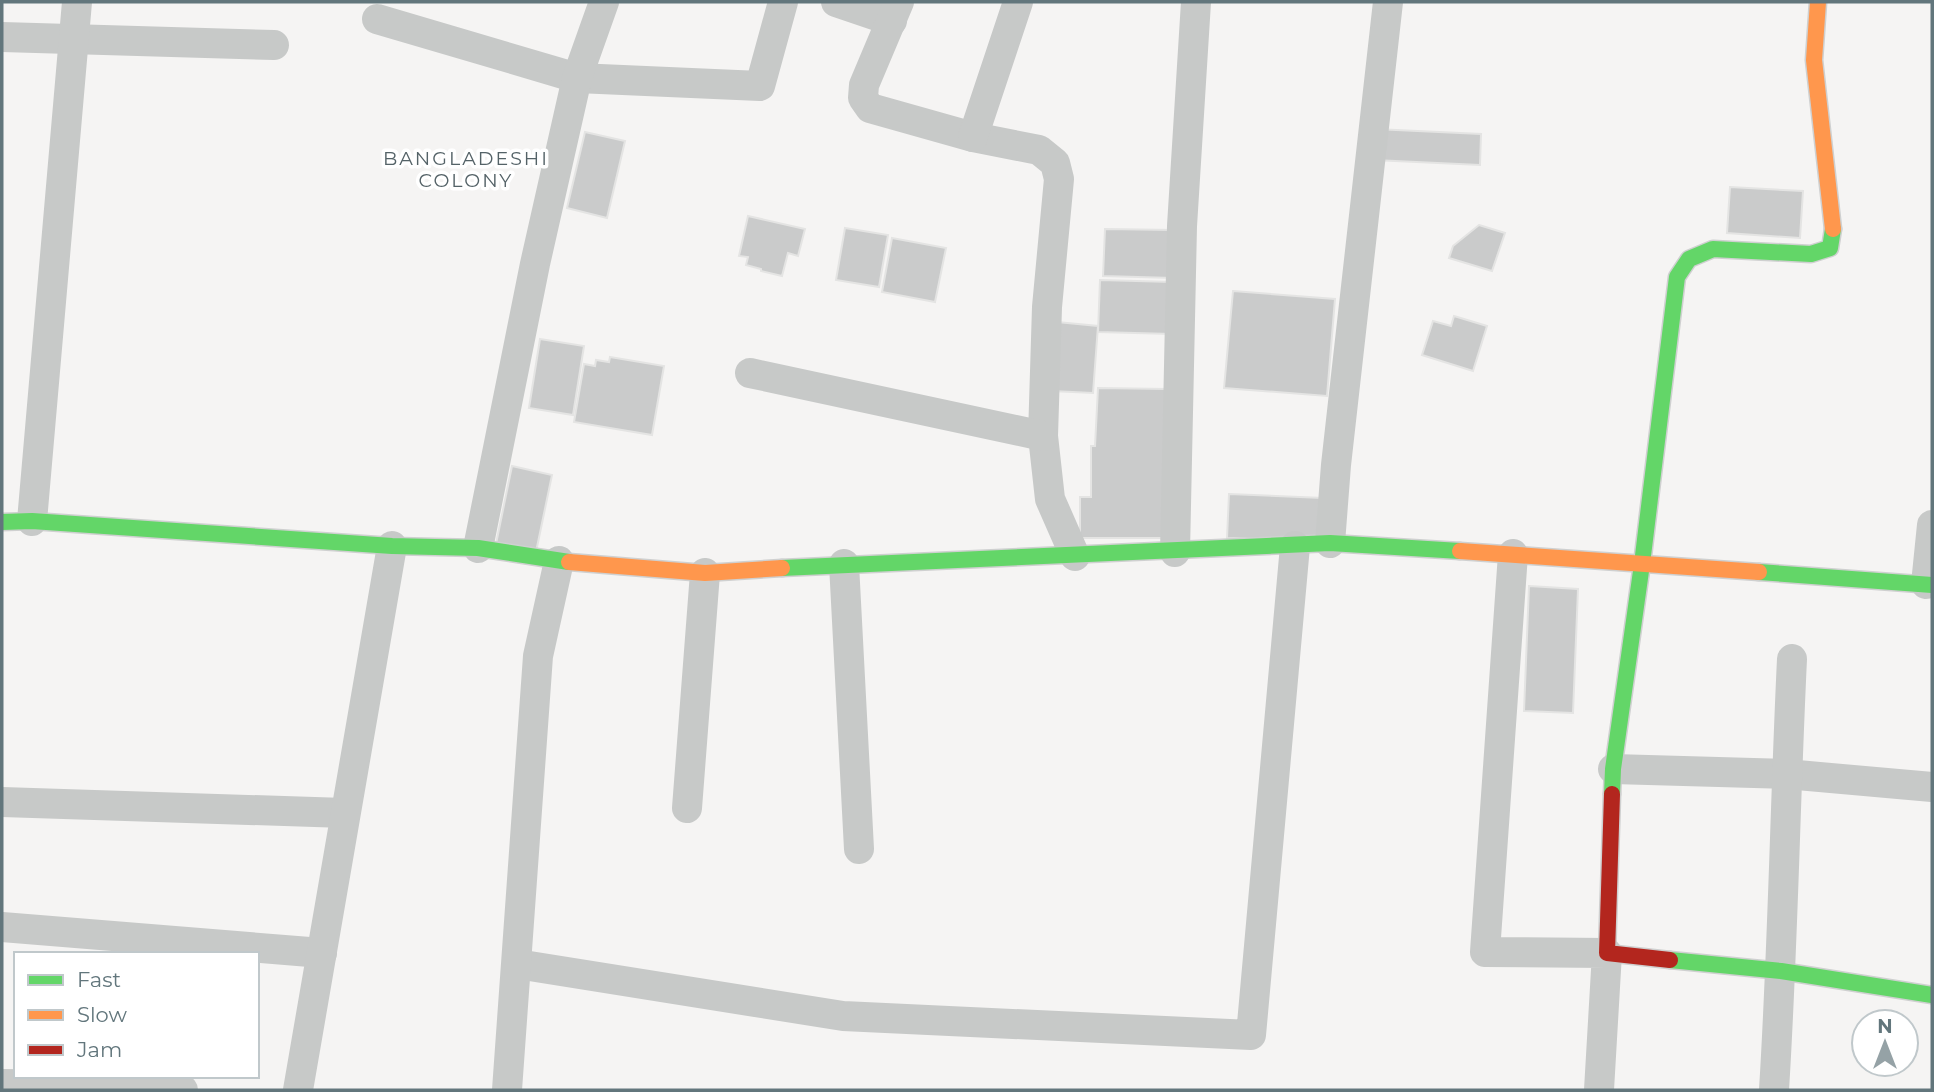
<svg xmlns="http://www.w3.org/2000/svg" width="1934" height="1092" viewBox="0 0 1934 1092" font-family="Montserrat,sans-serif">
  <style>
    .building { fill: #cacbcb; stroke: #e4e4e3; stroke-width: 2 }
    .lines { fill: none; stroke-linecap: round; stroke-linejoin: round }
    .fast-casing { stroke: #cfd0d0; stroke-width: 19 }
    .slow-casing { stroke: #cfd0d0; stroke-width: 19 }
    .jam-casing { stroke: #cfd0d0; stroke-width: 19 }
    .street { stroke: #c7c9c8; stroke-width: 30 }
    .fast { stroke: #63d668; stroke-width: 16 }
    .slow { stroke: #ff974d; stroke-width: 16 }
    .jam { stroke: #b3261e; stroke-width: 16 }
    .labels { text-anchor: middle; dominant-baseline: central; stroke-width: 7; stroke-linejoin: round; paint-order: stroke }
    .neighbourhood-label { font-size: 19px; letter-spacing: 2px; fill: #546267; stroke: #fff }
  </style>
  <rect width="100%" height="100%" fill="#f5f4f3"/>
  <!-- building -->
  <g class="building">
    <path d="M1375,129L1481,134L1480,165L1374,160Z"/>
    <path d="M585,132L625,141L607,218L567,208Z"/>
    <path d="M1730,187L1803,191L1800,238L1727,233Z"/>
    <path d="M748,216L805,229L798,256L788,253L782,276L761,271V269L746,265L748,257L739,256Z"/>
    <path d="M1479,225L1505,233L1492,271L1449,258L1453,246Z"/>
    <path d="M845,228L888,235L879,287L836,280Z"/>
    <path d="M1105,229L1174,230L1173,278L1103,276Z"/>
    <path d="M892,238L946,248L935,302L882,292Z"/>
    <path d="M1100,280L1173,282L1172,334L1098,332Z"/>
    <path d="M1233,291L1335,299L1327,396L1224,388Z"/>
    <path d="M1454,316L1487,326L1473,371L1422,355L1433,321L1451,326Z"/>
    <path d="M1057,322L1098,326L1093,393L1052,391Z"/>
    <path d="M540,339L584,346L573,415L529,408Z"/>
    <path d="M610,357L664,366L652,435L574,422L584,364L595,366L596,360L609,362Z"/>
    <path d="M1098,388L1167,389L1163,538H1080V497H1091V446H1095Z"/>
    <path d="M512,466L552,475L536,552L496,544Z"/>
    <path d="M1229,494L1323,498L1322,541L1227,538Z"/>
    <path d="M1529,586L1578,589L1573,713L1524,711Z"/>
  </g>
  <g class="lines">
    <!-- fast casing -->
    <g class="fast-casing">
      <g id="fast">
        <path d="M2,522L32,521L392,546L478,548L569,562"/>
        <path d="M782,568L1330,543L1460,551"/>
        <path d="M1759,572L1932,585"/>
        <path d="M1612,794L1613,769L1642,564L1677,277L1689,259L1713,249L1811,254L1830,248L1833,229"/>
        <path d="M1670,960L1781,971L1932,995"/>
      </g>
    </g>
    <!-- slow casing -->
    <g class="slow-casing">
      <g id="slow">
        <path d="M1818,2L1814,60L1833,229"/>
        <path d="M1460,551L1759,572"/>
        <path d="M569,562L705,573L782,568"/>
      </g>
    </g>
    <!-- jam casing -->
    <g class="jam-casing">
      <path id="jam" d="M1612,794L1607,953L1670,960"/>
    </g>
    <!-- street -->
    <g class="street">
      <path d="M836,2L892,21"/>
      <path d="M899,2L864,85L863,98L870,108L973,137L1039,150L1055,163L1059,179L1047,307L1043,436L1050,499L1075,556"/>
      <path d="M377,19L577,78L760,86L783,2"/>
      <path d="M2,37L274,45"/>
      <path d="M973,137L1018,2"/>
      <path d="M750,373L1043,436"/>
      <path d="M32,521L77,2"/>
      <path d="M1330,543L1336,465L1388,2"/>
      <path d="M478,548L535,264L577,78L604,2"/>
      <path d="M1175,552L1182,226L1196,2"/>
      <path d="M1513,554L1485,952L1607,953L1599,1090"/>
      <path d="M844,564L859,849"/>
      <path d="M1926,584L1932,525"/>
      <path d="M1613,769L1786,774L1932,787"/>
      <path d="M2,802L345,813"/>
      <path d="M687,808L705,573"/>
      <path d="M2,927L322,953"/>
      <path d="M517,964L843,1016L1251,1035L1295,546"/>
      <path d="M2,1084L151,1086L183,1090"/>
      <path d="M298,1090L392,546"/>
      <path d="M507,1090L538,656L559,561"/>
      <path d="M1774,1090C1783,947 1785,803 1792,659"/>
    </g>
    <!-- fast -->
    <use href="#fast" class="fast"/>
    <!-- slow -->
    <use href="#slow" class="slow"/>
    <!-- jam -->
    <use href="#jam" class="jam"/>
  </g>
  <g class="labels">
    <!-- neighbourhood labels -->
    <g class="neighbourhood-label">
      <text x="466" y="158">BANGLADESHI<tspan x="466" dy="22">COLONY</tspan></text>
    </g>
  </g>
  <!-- border -->
  <rect width="1934" height="1092" fill="none" stroke="#62767c" stroke-width="7"/>
  <!-- legend -->
  <rect x="14" y="952" width="245" height="126" fill="#ffffff" stroke="#c0c8cb" stroke-width="2"/>
  <rect x="28" y="975" width="35" height="10" fill="#63d668" stroke="#c0c8cb" stroke-width="2"/>
  <text x="77" y="987" font-size="21" fill="#62767c">Fast</text>
  <rect x="28" y="1010" width="35" height="10" fill="#ff974d" stroke="#c0c8cb" stroke-width="2"/>
  <text x="77" y="1022" font-size="21" fill="#62767c">Slow</text>
  <rect x="28" y="1045" width="35" height="10" fill="#b3261e" stroke="#c0c8cb" stroke-width="2"/>
  <text x="77" y="1057" font-size="21" fill="#62767c">Jam</text>
  <!-- north arrow -->
  <g transform="translate(1885 1043)"><circle r="33" fill="#ffffff" stroke="#c0c8cb" stroke-width="2"/>
  <path d="M0-5L12 26L0 18L-12 26Z" fill="#95a2a6"/>
  <text y="-10" font-size="19" font-weight="bold" text-anchor="middle" fill="#62767c">N</text>
  </g>
</svg>
